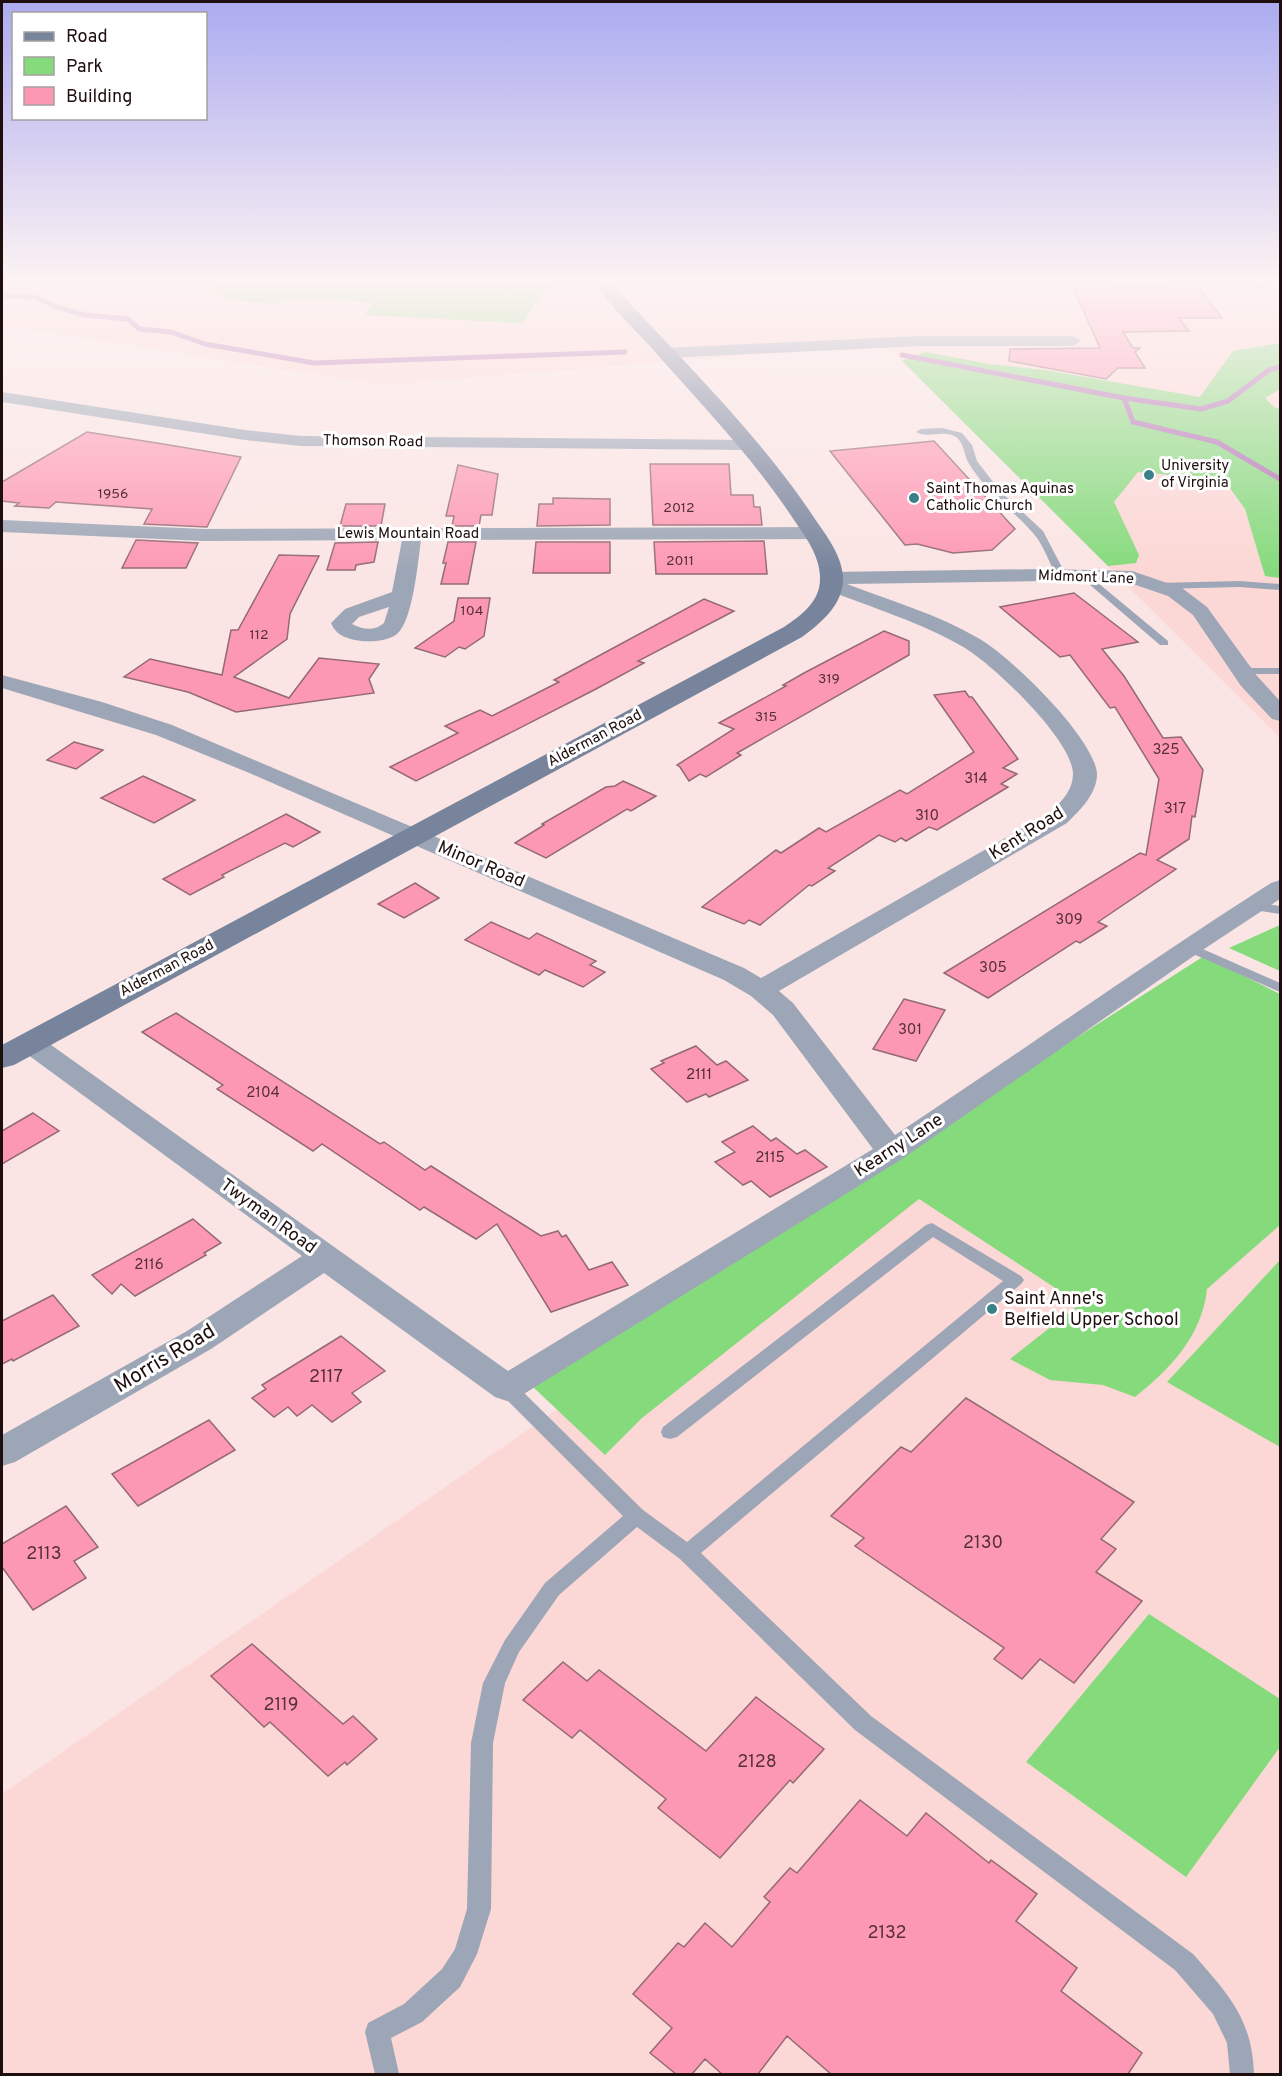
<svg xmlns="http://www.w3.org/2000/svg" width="1282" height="2076" viewBox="0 0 1282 2076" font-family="Overpass,sans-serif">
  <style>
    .built { fill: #fbd7d5 }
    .green { fill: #85da7c }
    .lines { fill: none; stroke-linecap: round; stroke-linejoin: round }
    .stream { stroke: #b172b4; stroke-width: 5 }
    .building { fill: #fd98b4; stroke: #946974; stroke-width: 1.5 }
    .service { fill: #9da6b6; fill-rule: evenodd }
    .minor { fill: #9da6b6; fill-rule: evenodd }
    .secondary { fill: #77849c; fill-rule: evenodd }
    .poi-dot { fill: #398187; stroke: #fff; stroke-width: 2 }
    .labels { text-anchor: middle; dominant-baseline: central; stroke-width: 6; stroke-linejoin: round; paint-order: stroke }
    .far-number-label { font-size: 14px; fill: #563037 }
    .far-street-label { font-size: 15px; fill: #1e0e0d; stroke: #fff }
    .far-poi-label { font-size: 15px; fill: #1e0e0d; stroke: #fff; text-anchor: start }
    .number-label { font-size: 15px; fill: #563037 }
    .street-label { font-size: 18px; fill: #1e0e0d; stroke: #fff }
    .poi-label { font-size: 18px; fill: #1e0e0d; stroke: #fff; text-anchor: start }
    .near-number-label { font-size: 18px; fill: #563037 }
    .near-street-label { font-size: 21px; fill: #1e0e0d; stroke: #fff }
  </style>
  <rect width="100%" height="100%" fill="#fae5e4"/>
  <!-- built -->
  <g class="built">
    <path d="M2,282H1280V738L885,344L382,385L2,325Z"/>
    <path d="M1205,961L1280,998V2074H2V1794Z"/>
  </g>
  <!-- green -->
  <g class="green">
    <path d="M213,282H588L589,286L546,288L522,323L364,315L374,303L297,298L280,303L245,302L214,294L213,288L206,286Z"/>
    <path d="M1280,343V389L1265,398L1274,407L1280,409V578L1265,576L1245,509L1224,480L1138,472L1114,502L1139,555L1136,563L1108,566L902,361L926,352L989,364L1045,370L1200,397L1233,351Z"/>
    <path d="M1280,925V971L1229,948Z"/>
    <path d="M1204,956L1280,994V1225L1207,1289C1202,1336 1170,1369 1135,1397L1103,1385L1050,1380L1010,1359L1080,1304L919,1199L642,1418L605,1455L532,1386Z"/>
    <path d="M1280,1260V1447L1167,1382Z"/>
    <path d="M1149,1614L1280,1699V1747L1186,1877L1026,1762Z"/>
  </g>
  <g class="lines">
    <!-- stream -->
    <g class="stream">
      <path d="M2,296L35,297L57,307L85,315L128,319L139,329L171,332L205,344L314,363L625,352"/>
      <path d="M902,355L1124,398L1201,409L1228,401L1269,370L1280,367"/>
      <path d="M1124,398L1133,422L1217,442L1280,479"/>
    </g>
  </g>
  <!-- building -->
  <g class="building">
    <path d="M1110,286L1200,289L1222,318H1179L1189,331L1123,332L1133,348H1140L1135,352L1145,368H1118L1106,379L1009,361L1010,349L1100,348L1074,290L1111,289Z"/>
    <path d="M87,432L163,444L241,457L207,527L144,524L152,509L56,502L49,508L15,506L19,503L2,501V482Z"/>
    <path d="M934,441L1015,529L992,550L953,553L917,544L905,545L830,451Z"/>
    <path d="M650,464H729L731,495H753L754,507H760L762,525H653Z"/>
    <path d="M458,465L498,474L492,515H481L479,526H452L454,516H446Z"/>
    <path d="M553,498L610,499V525L537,526L539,504H553Z"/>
    <path d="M346,504H385L381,526H340Z"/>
    <path d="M136,540L198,543L186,568H122Z"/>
    <path d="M764,541L767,574H656L654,542Z"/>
    <path d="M378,542L374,562L356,565L355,570H327L335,543Z"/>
    <path d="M448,542H476L468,584H441L446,563H443Z"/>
    <path d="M536,542H610V573H533Z"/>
    <path d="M279,555L319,556L290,614L287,639L234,677L289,698L319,658L379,664L369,679L374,693L236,712L188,692L124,677L150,659L222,675L231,630H238Z"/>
    <path d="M1074,593L1138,642L1102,649L1124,676L1163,738L1181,737L1203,770L1195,817L1192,816L1189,839L1157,860L1176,869L1098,922L1107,926L1080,943L1076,941L988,998L944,973L1140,853L1146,855L1159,779L1115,707L1110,708L1070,655L1060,657L1000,607Z"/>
    <path d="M458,598H490L484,636L465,649L459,647L445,657L415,648L454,621Z"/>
    <path d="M704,599L734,611L638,661L644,663L596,689L416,781L390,767L458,733L445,726L480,710L492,716L559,682L554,680Z"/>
    <path d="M884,631L909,641V655L737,753L741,755L706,777L700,774L689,781L680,767L677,765L734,729L719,723L786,686L783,685L804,673Z"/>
    <path d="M965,691L969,697H972L1018,759L1003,768L1017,774L1001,784L1008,787L937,830L929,827L906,841L901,838L895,842L879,835L828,868L835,871L812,886L809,885L760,925L749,920L744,924L702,907L776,850L781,853L819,828L826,832L900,790L907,794L974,752L934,695Z"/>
    <path d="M74,742L103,750L76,769L47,760Z"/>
    <path d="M143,776L195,800L154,823L101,798Z"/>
    <path d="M623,781L656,796L631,811L627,809L546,858L515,843L544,825L542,824L606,787L615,786Z"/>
    <path d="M286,814L320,832L293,847L285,843L222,875L224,877L190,895L163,879Z"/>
    <path d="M415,883L439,898L404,918L378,904Z"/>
    <path d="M491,922L529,939L537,933L596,961L590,965L605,972L583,987L545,970L539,975L465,940Z"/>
    <path d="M904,999L945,1010L916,1061L873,1049Z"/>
    <path d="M176,1013L380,1144L384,1142L425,1170L431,1166L541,1236L558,1231L562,1237L566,1235L589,1270L612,1262L628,1285L551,1312L497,1224L476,1239L424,1207L420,1210L322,1144L313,1151L217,1089L223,1085L142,1032Z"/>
    <path d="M696,1046L717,1065L726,1061L748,1080L709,1097L706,1094L687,1102L651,1069L664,1063L661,1061Z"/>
    <path d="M33,1113L59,1131L2,1164V1131Z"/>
    <path d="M753,1126L771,1141L776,1138L797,1154L805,1150L827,1167L770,1197L751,1181L743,1185L715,1162L735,1152L722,1142Z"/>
    <path d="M193,1219L221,1243L204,1253L206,1255L135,1296L121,1284L112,1294L92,1275Z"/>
    <path d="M53,1295L79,1326L13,1361L12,1359L2,1364V1321Z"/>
    <path d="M341,1336L385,1371L352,1393L361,1402L332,1422L312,1405L297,1416L288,1407L274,1417L252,1398L266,1389L262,1385Z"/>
    <path d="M966,1398L1134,1502L1101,1539L1116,1549L1096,1572L1142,1601L1074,1683L1040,1659L1022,1679L994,1659L1004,1648L855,1546L864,1538L831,1516L901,1447L911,1452Z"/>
    <path d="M209,1420L235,1450L138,1506L112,1474Z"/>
    <path d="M66,1506L98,1547L74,1561L86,1578L33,1610L2,1567V1544Z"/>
    <path d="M252,1644L343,1724L353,1716L377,1739L347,1765L345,1762L328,1776L270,1722L264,1727L211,1676Z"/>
    <path d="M563,1662L587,1681L599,1670L706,1751L756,1697L824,1749L793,1783L790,1780L720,1858L658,1808L666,1799L580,1730L572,1738L523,1700Z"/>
    <path d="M860,1800L907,1836L926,1813L989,1863L991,1860L1037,1894L1016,1921L1077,1968L1061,1991L1142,2053L1128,2074H831L787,2036L758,2074H722L705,2059L692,2074H676L650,2053L672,2028L633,1994L678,1943L684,1947L705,1923L732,1947L770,1902L764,1897L790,1868L797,1873Z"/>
  </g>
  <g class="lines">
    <!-- service -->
    <g class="service">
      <path d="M1245,282H1257L1275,290L1268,292Z"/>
      <path d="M942,428L962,433L972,445L977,461L1000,491L1043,531L1066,575L1065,577H1057C1049,563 1044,545 1033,533C1012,509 984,490 968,462C964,454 964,443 956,437C945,429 927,439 916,432L921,429Z"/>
      <path d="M1086,573L1168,641V645H1160L1082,578L1081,576Z"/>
      <path d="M1240,581L1280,584V590L1240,587L1158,589L1153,586L1158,583Z"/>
      <path d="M1240,665L1252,668H1280V674H1252L1236,670V666Z"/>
      <path d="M1253,902L1280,906V914L1248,909L1246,906Z"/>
      <path d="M1189,943L1280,983V992L1184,950L1182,947L1184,944Z"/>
      <path d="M932,1223L1021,1276L1024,1280L1021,1284L701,1553L871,1716L1193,1954C1228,1994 1252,2018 1254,2074H1230L1227,2043L1213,2014L1175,1970L855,1730L680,1559L637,1527L559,1595L519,1652L505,1683L493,1743L491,1909L477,1954L460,1987L422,2022L391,2038L399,2074H375L365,2032L368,2023L404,2004L442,1969L455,1949L467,1909L471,1743L483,1683L505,1640L545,1583L623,1516L500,1393L498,1388L500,1383L507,1381L514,1383L643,1510L687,1542L1003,1281L933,1237L677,1437L670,1439L663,1437L661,1432L663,1427L926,1225Z"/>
    </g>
    <!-- minor -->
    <g class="minor">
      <path d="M188,282H208L192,290L185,286Z"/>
      <path d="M921,336H1073L1081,341L1073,346H921L665,358L657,353L665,348Z"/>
      <path d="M2,392L245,430L301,436L749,440L755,441L758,445L755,449L749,450L301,446L245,440L2,402Z"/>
      <path d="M2,520L204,529L814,527L821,529L824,533L821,537L814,539L421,540C418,561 413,621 397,634C388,641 372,642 361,641C348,639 336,636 331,623L345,609L392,592L402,540L204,541L2,532ZM389,607L384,623C375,631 363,630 352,624L359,617Z"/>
      <path d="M1043,569L1132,571L1182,588L1207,607L1257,676L1280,701V721L1272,719L1241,686L1193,615L1168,596L1130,583L1043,581L847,584C891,601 937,614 978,638C1009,655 1095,738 1097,774C1097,794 1080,810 1067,823L779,991L793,1003L895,1135C1021,1052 1144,964 1271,883L1280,880V899L1198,953L902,1159L519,1397L507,1401L495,1397L324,1273L211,1349L15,1462L2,1466V1435L187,1331L302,1256L20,1049L16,1043L20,1037L30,1034L40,1037L508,1371L873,1149L773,1015L751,996L724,980L247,772L156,735L2,688V675L102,702L172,725L744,968L761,978L1049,813C1061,802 1072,792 1073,775C1074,741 993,665 965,648C921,622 872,608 825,589L822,578L825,574L832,572Z"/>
    </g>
    <!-- secondary -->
    <path class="secondary" d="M593,282H610C680,358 756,431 813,516C825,534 841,553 843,576C845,603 821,623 802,637L14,1065L2,1068V1045L784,627C802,615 821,601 820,577C820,556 805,536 794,520C752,456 698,401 648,344C629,324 609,304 593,282Z"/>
  </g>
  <!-- sky -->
  <linearGradient id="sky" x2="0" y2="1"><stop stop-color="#ababf0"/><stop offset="0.49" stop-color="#fdf3f3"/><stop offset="1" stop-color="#fdf3f3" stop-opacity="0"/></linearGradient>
  <rect width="1282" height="573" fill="url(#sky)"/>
  <!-- markers -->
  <g class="poi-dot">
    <circle cx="1149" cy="475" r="6"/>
    <circle cx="914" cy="498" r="6"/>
    <circle cx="992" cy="1309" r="6"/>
  </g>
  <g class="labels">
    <!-- far-number labels -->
    <g class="far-number-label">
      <text x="113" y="494">1956</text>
      <text x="679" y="508">2012</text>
      <text x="680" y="561">2011</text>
      <text x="472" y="611">104</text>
      <text x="259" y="635">112</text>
      <text x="829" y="679">319</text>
      <text x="766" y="717">315</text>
    </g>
    <!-- far-street labels -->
    <g class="far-street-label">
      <text transform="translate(373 442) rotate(1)">Thomson Road</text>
      <text x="408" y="534">Lewis Mountain Road</text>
      <text transform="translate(1086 578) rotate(2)">Midmont Lane</text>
      <text transform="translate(595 739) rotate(-28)">Alderman Road</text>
      <text transform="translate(167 969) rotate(-28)">Alderman Road</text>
    </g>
    <!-- far-poi labels -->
    <g class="far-poi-label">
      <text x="1161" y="466">University<tspan x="1161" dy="17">of Virginia</tspan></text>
      <text x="926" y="489">Saint Thomas Aquinas<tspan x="926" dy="17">Catholic Church</tspan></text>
    </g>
    <!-- number labels -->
    <g class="number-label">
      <text x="1166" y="750">325</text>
      <text x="976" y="779">314</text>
      <text x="1175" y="809">317</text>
      <text x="927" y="816">310</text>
      <text x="1069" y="920">309</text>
      <text x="993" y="968">305</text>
      <text x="910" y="1030">301</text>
      <text x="699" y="1075">2111</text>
      <text x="263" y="1093">2104</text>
      <text x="770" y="1158">2115</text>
      <text x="149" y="1265">2116</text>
    </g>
    <!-- street labels -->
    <g class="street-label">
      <text transform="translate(1027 834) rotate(-32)">Kent Road</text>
      <text transform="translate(481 865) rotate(23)">Minor Road</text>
      <text transform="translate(899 1146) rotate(-33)">Kearny Lane</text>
      <text transform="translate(268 1217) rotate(36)">Twyman Road</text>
    </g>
    <!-- poi labels -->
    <g class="poi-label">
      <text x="1004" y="1299">Saint Anne's<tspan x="1004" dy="21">Belfield Upper School</tspan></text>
    </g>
    <!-- near-number labels -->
    <g class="near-number-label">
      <text x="326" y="1377">2117</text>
      <text x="983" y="1543">2130</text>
      <text x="44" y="1554">2113</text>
      <text x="281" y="1705">2119</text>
      <text x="757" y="1762">2128</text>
      <text x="887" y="1933">2132</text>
    </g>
    <!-- near-street labels -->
    <g class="near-street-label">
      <text transform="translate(165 1359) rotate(-31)">Morris Road</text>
    </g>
  </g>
  <!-- border -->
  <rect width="1282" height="2076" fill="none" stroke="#1e0e0d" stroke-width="6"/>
  <!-- legend -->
  <rect x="12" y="12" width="195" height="108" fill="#ffffff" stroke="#a59f9e" stroke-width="1.5"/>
  <rect x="24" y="32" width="30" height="9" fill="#77849c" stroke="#a59f9e" stroke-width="1.5"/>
  <text x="66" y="42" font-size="18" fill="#1e0e0d">Road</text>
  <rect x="24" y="57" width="30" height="18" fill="#85da7c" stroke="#a59f9e" stroke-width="1.5"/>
  <text x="66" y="72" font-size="18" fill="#1e0e0d">Park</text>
  <rect x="24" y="87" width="30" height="18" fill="#fd98b4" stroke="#a59f9e" stroke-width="1.5"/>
  <text x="66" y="102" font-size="18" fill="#1e0e0d">Building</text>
</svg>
